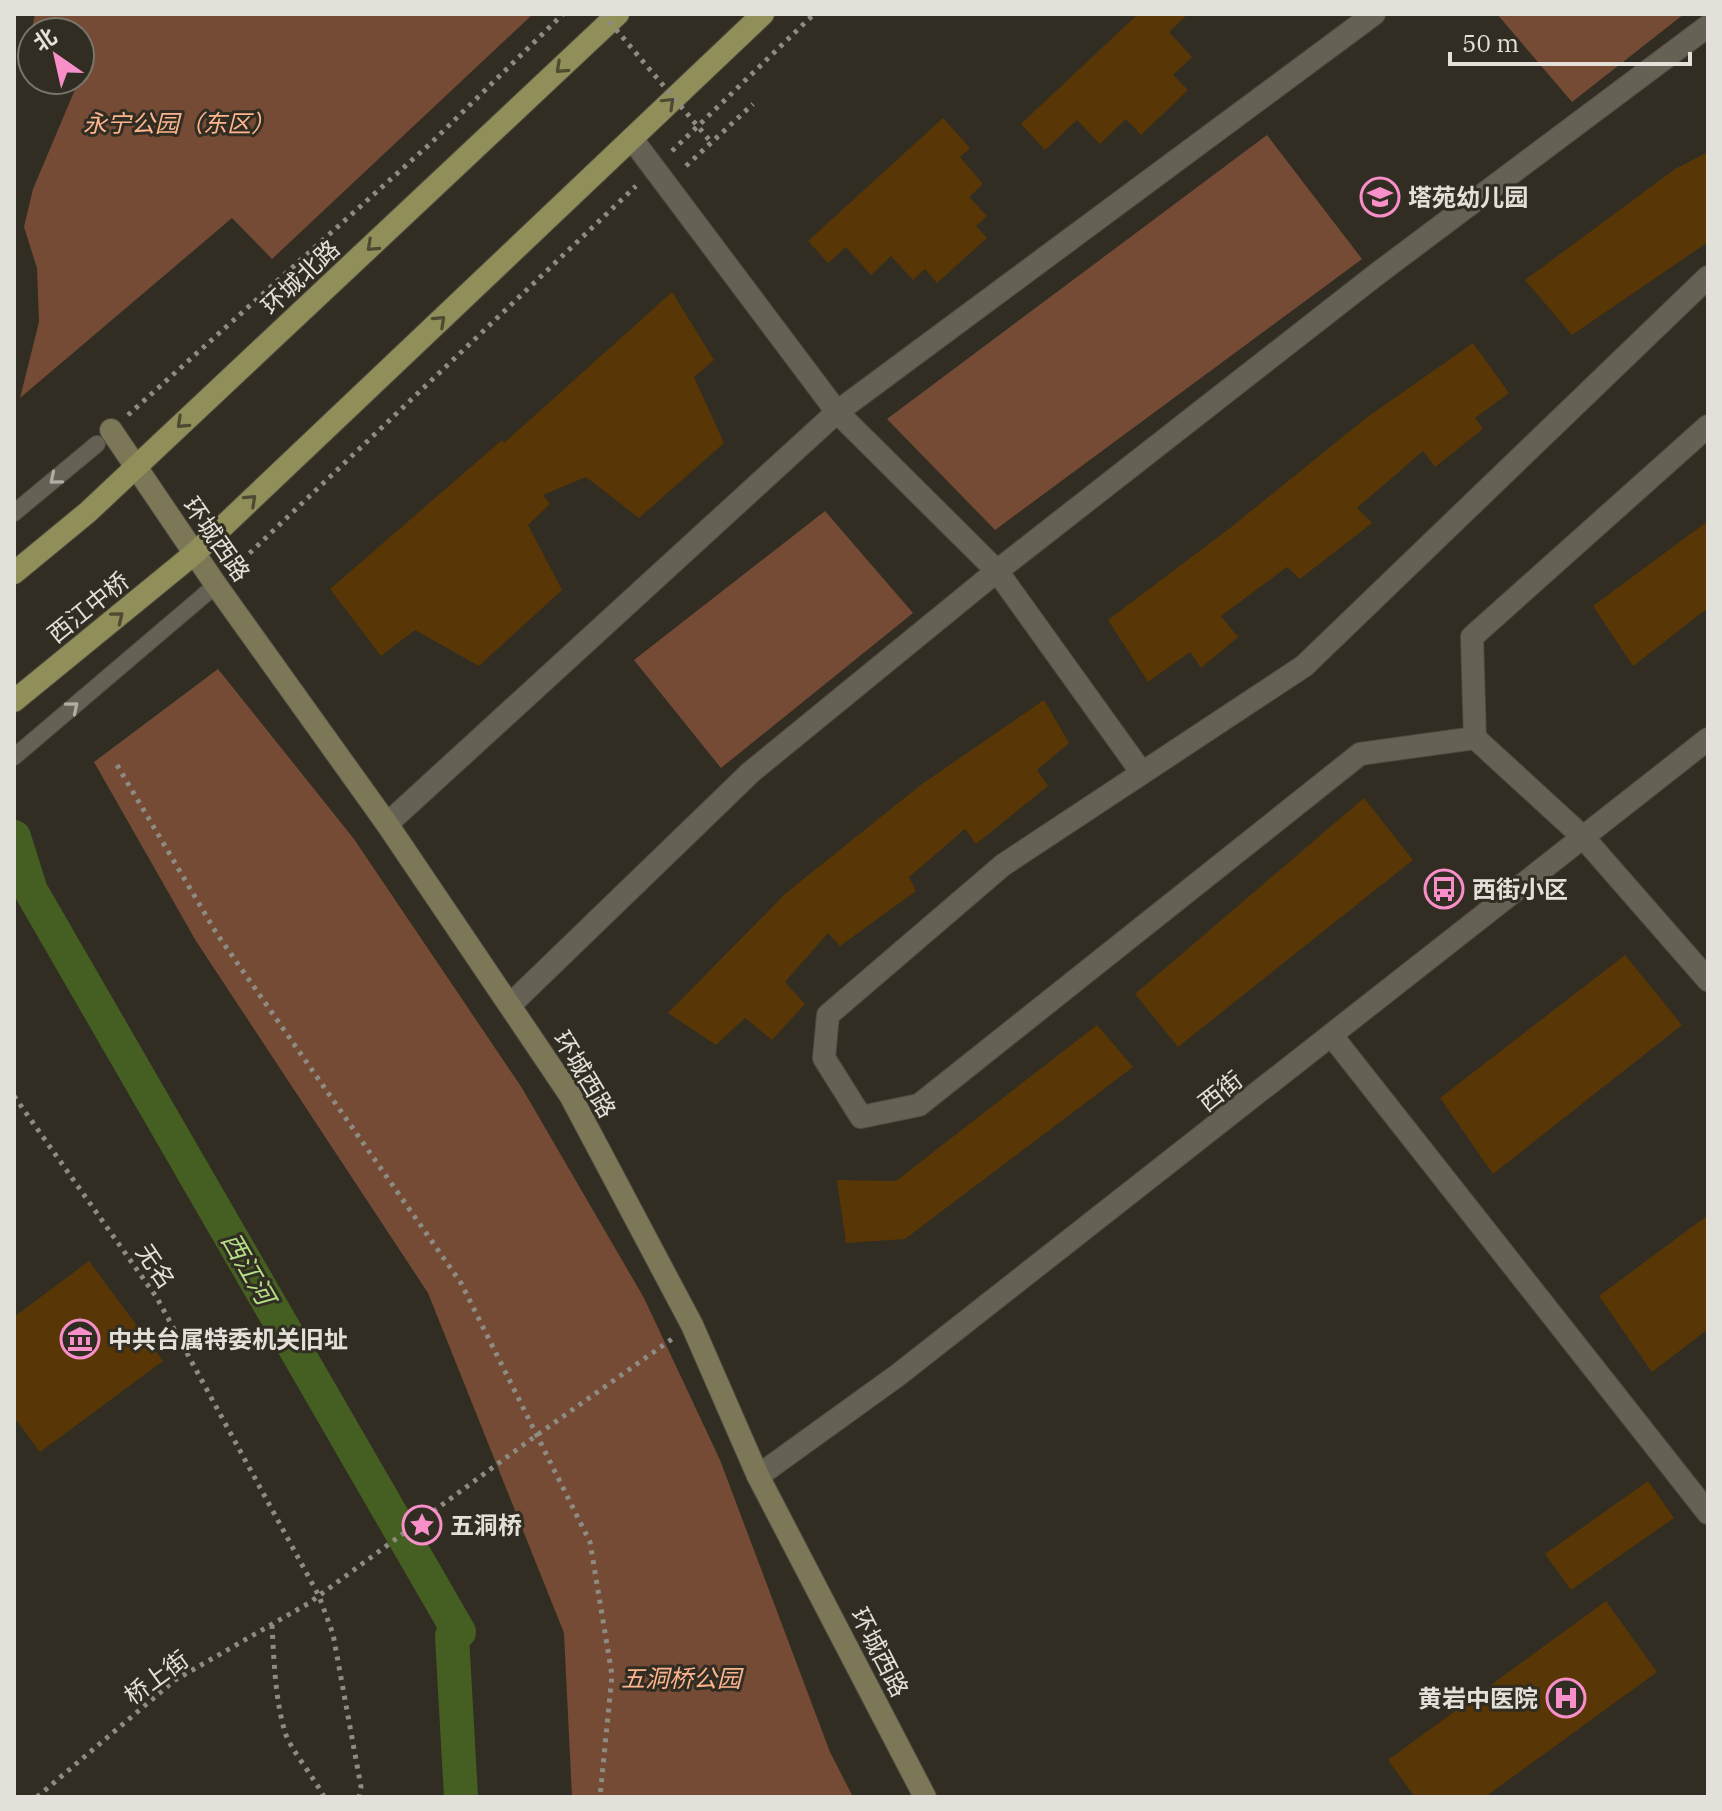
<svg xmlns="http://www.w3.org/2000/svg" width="1722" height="1811" viewBox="0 0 1722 1811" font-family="'IBM Plex Serif','Noto Sans SC',serif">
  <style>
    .green { fill: #754b36 }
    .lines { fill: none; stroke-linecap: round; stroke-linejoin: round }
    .canal { stroke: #445f21; stroke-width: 34 }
    .building { fill: #583605 }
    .service-casing { stroke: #4e4a41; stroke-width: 18 }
    .minor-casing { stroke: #4e4a41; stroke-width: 24 }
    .tertiary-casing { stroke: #4e4a41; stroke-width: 24 }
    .secondary-casing { stroke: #4e4a41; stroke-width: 24 }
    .primary-casing { stroke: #4e4a41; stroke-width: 24 }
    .path { stroke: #8e8b82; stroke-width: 5; stroke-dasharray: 4 6; stroke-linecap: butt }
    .service { stroke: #666155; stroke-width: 16 }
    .minor { stroke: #666155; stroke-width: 22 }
    .tertiary { stroke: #666155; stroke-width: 22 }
    .secondary { stroke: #7c7857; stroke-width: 22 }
    .primary { stroke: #918f59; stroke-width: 22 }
    .path-bridge { stroke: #8e8b82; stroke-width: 5; stroke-dasharray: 4 6; stroke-linecap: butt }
    .oneway { stroke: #4e4a32 }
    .oneway2 { stroke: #b1ada4 }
    .labels { text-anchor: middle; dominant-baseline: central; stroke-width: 6; stroke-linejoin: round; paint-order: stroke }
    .park-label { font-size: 24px; font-style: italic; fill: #feb48e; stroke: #312d22 }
    .poi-label { font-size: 24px; font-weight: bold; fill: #e3e0d9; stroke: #312d22; text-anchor: start }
    .street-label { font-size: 24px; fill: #e3e0d9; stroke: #312d22 }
    .water-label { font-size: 26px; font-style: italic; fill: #b4de85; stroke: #312d22 }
  </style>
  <rect width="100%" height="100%" fill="#312d22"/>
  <!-- green -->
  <g class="green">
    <path d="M35,14H533L272,259L232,218L20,398L39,322L37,268L24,227L33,189L82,73L80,72V32H32V63L25,61Z"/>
    <path d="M1497,14H1684L1572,102Z"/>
    <path d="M1267,135L1362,259L995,530L887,419Z"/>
    <path d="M825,511L913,613L721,768L634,660Z"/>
    <path d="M218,669L354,839L522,1088L644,1298L720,1460L830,1752L853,1797H572L564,1633L428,1293L196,941L94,762Z"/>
  </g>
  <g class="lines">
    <!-- canal -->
    <path class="canal" d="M14,837L31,891L459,1632L452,1636L461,1797"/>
  </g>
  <!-- building -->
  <g class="building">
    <path d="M1138,14H1188L1169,32L1192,57L1173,75L1188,90L1141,135L1126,119L1100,144L1077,120L1045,150L1021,124Z"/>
    <path d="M943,118L970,148L960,157L983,184L969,197L987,216L976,226L987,238L937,283L925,269L913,280L891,256L871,275L846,247L828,263L808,241Z"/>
    <path d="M1708,152V242L1572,335L1525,280L1675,169Z"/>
    <path d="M672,292L714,360L694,377L724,443L639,518L586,477L543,495L550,504L528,525L562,590L479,666L415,630L381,656L330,589L502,440L504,443Z"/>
    <path d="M1473,343L1509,393L1475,418L1483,429L1435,467L1423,451L1357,508L1372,523L1300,579L1287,567L1221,616L1238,637L1201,668L1190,652L1148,682L1108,620L1230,528L1366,418Z"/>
    <path d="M1708,521V608L1633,666L1593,606Z"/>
    <path d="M1044,700L1069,743L1037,770L1048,786L976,844L965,829L909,877L916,891L840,946L828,933L785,982L805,1004L772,1040L745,1018L716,1045L668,1013L786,893L922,784Z"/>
    <path d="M1364,798L1413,860L1178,1047L1135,994Z"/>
    <path d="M1625,955L1682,1025L1493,1174L1440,1098Z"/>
    <path d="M1097,1025L1133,1067L905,1239L846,1243L837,1180L896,1181Z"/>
    <path d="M1708,1215V1329L1652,1372L1599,1296Z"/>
    <path d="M89,1261L163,1361L40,1452L14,1417V1317Z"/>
    <path d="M1648,1481L1674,1518L1571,1590L1545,1554Z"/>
    <path d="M1606,1601L1657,1672L1485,1797H1415L1388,1760Z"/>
  </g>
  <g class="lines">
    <!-- service casing -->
    <g class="service-casing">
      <g id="service">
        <path d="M14,513L97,444"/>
        <path d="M14,757L216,585"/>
      </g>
    </g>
    <!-- minor casing -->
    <g class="minor-casing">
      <g id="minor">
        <path d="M632,139L837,412L997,571L1142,773"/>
        <path d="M1708,426L1472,637L1475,738L1583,837L1708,980"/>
        <path d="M1475,738L1360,754L919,1105L861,1117L824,1058L828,1015L1003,865L1304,666L1708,277"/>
        <path d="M387,824L837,412L1374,14"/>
        <path d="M511,1004L751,772L997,571L1377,274L1708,26"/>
        <path d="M1332,1036L1708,1513"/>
      </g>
    </g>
    <!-- tertiary casing -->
    <g class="tertiary-casing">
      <path id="tertiary" d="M758,1476L898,1375L1708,739"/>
    </g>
    <!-- secondary casing -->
    <g class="secondary-casing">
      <path id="secondary" d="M111,430L216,585L387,824L570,1095L692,1325L758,1476L925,1797"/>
    </g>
    <!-- primary casing -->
    <g class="primary-casing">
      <g id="primary">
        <path d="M14,573L88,512L618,14"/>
        <path d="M14,701L195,553L763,14"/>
      </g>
    </g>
    <!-- path -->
    <g class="path">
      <path d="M672,151L814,14"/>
      <path d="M686,166L753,104"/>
      <path d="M128,415L431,143L563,14"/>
      <path d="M235,567L636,186"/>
      <path d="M117,765L217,934L461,1283L590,1542L612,1675L600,1797"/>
      <path d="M14,1096L157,1298L319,1596L333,1634L361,1787L359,1797"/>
      <path d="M272,1625C274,1660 275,1699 285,1732C290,1749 314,1777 324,1797"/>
      <path d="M37,1797L175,1680L309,1603L530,1440L672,1339"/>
    </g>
    <!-- service -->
    <use href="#service" class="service"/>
    <!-- minor -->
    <use href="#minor" class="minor"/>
    <!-- tertiary -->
    <use href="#tertiary" class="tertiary"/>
    <!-- secondary -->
    <use href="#secondary" class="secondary"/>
    <!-- primary -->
    <use href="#primary" class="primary"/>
    <!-- path-bridge -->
    <path class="path-bridge" d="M603,14L711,142"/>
  </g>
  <!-- one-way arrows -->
  <defs><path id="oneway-chevron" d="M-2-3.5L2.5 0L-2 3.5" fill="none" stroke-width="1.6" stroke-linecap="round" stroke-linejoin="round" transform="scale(2)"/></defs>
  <g class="oneway">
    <use href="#oneway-chevron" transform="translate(561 68) rotate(137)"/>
    <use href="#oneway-chevron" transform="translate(669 103) rotate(-44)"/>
    <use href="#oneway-chevron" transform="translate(372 246) rotate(137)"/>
    <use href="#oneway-chevron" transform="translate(440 321) rotate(-43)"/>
    <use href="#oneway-chevron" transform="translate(182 423) rotate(137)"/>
    <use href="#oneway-chevron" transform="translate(251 500) rotate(-43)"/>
    <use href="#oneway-chevron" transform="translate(118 617) rotate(-39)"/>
  </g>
  <g class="oneway2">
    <use href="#oneway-chevron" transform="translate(55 479) rotate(140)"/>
    <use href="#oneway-chevron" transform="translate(73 707) rotate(-40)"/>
  </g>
  <!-- icons -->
  <defs>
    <g id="school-ring" transform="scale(2)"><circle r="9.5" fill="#312d22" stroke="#f98fc9" stroke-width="1.5"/><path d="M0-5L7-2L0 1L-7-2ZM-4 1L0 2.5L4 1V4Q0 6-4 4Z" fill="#f98fc9"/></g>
    <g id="bus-ring" transform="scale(2)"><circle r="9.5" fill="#312d22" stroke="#f98fc9" stroke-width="1.5"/><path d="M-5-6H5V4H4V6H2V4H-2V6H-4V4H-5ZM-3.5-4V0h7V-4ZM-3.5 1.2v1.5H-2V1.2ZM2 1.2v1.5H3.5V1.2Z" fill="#f98fc9"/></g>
    <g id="museum-ring" transform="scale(2)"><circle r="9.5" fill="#312d22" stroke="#f98fc9" stroke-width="1.5"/><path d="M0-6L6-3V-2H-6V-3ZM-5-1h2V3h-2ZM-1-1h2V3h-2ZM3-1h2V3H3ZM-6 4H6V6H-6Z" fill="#f98fc9"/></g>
    <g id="sight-ring" transform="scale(2)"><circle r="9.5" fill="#312d22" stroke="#f98fc9" stroke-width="1.5"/><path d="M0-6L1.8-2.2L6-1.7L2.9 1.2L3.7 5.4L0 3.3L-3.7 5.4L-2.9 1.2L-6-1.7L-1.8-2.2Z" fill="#f98fc9"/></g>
    <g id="hospital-ring" transform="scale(2)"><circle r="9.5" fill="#312d22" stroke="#f98fc9" stroke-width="1.5"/><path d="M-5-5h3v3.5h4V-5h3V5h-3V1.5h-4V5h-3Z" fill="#f98fc9"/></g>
  </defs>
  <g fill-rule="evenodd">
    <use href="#school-ring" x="1380" y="197"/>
    <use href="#bus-ring" x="1444" y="889"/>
    <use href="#museum-ring" x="80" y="1339"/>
    <use href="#sight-ring" x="422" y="1525"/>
    <use href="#hospital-ring" x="1566" y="1698"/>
  </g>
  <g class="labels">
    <!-- park labels -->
    <g class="park-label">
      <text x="179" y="123">永宁公园（东区）</text>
      <text x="681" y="1678">五洞桥公园</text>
    </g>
    <!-- poi labels -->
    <g class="poi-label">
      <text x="1408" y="197">塔苑幼儿园</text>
      <text x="1472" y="889">西街小区</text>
      <text x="108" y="1339">中共台属特委机关旧址</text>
      <text x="450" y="1525">五洞桥</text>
      <text x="1538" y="1698" text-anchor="end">黄岩中医院</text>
    </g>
    <!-- street labels -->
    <g class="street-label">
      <text transform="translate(300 277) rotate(-43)">环城北路</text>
      <text transform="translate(217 539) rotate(55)">环城西路</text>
      <text transform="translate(88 607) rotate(-39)">西江中桥</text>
      <text transform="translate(585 1074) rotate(59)">环城西路</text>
      <text transform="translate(1220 1091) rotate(-38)">西街</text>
      <text transform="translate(156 1266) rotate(56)">无名</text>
      <text transform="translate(880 1652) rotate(63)">环城西路</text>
      <text transform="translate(156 1677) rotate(-36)">桥上街</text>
    </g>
    <!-- water labels -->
    <g class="water-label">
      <text transform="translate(249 1268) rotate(60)">西江河</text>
    </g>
  </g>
  <!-- border -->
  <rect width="1722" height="1811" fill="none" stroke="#e3e0d9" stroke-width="32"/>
  <!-- north arrow -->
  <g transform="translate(56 56) rotate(326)"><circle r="38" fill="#312d22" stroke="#78756b" stroke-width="2"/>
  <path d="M0-6L14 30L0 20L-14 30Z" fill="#f98fc9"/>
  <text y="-12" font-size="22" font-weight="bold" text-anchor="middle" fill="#e3e0d9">北</text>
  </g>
  <!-- scale -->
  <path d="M1450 52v12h240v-12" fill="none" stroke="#e3e0d9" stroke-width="4"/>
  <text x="1462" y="52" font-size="24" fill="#e3e0d9" stroke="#312d22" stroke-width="6" paint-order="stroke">50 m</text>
</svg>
